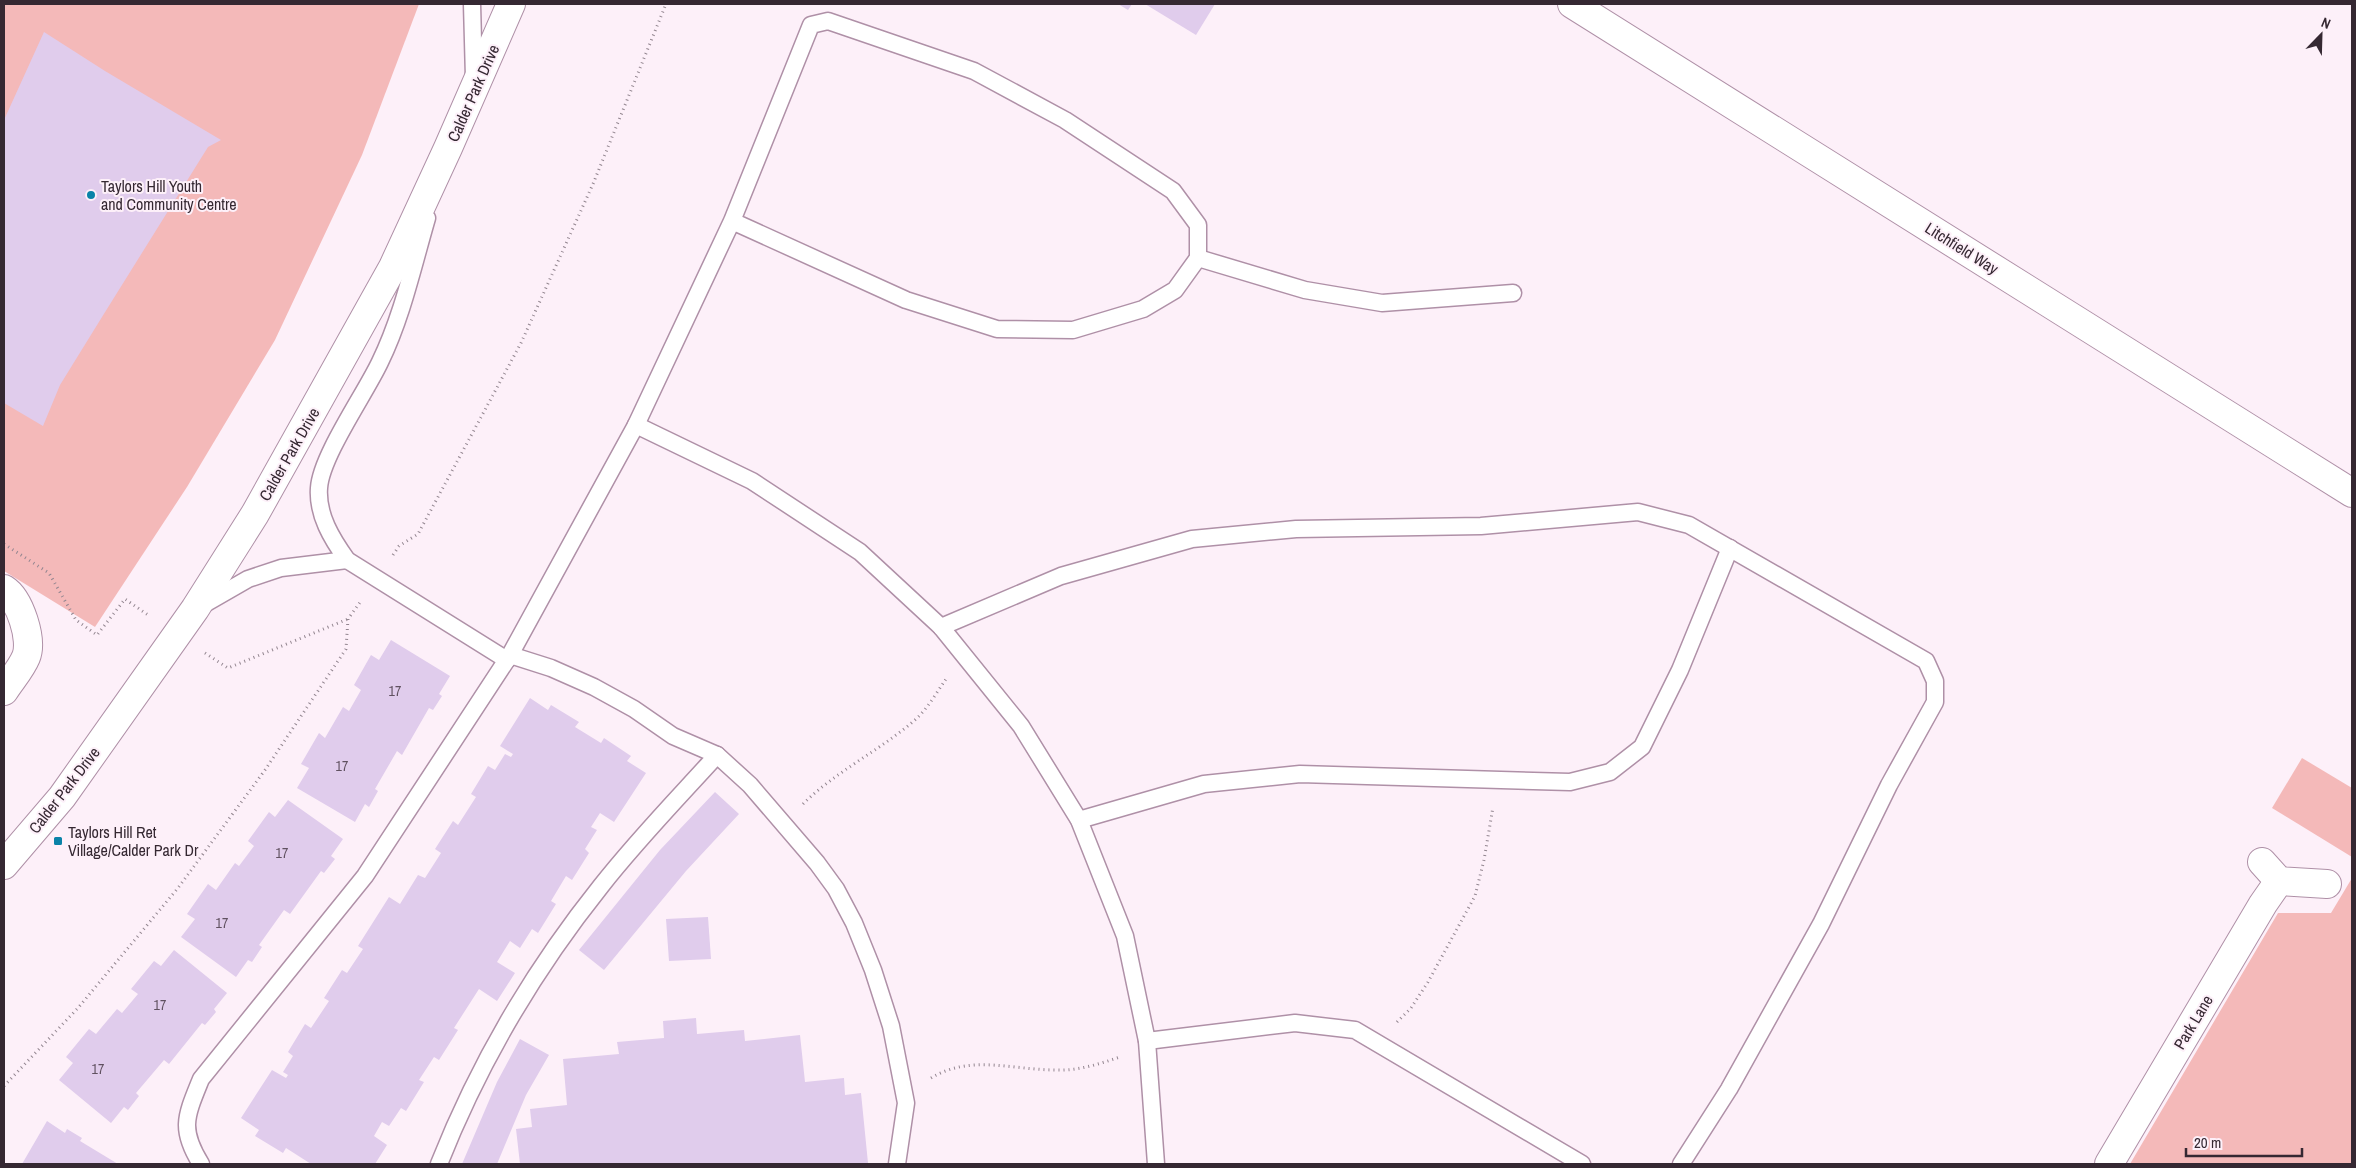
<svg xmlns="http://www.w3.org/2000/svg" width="2356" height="1168" viewBox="0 0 2356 1168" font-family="'Archivo Narrow',sans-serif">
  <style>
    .green { fill: #f4b9b9 }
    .building { fill: #e0ccec }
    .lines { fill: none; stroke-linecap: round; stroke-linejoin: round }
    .service-casing { stroke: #af90a7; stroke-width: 19 }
    .minor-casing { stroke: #af90a7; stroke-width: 30 }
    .tertiary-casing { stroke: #af90a7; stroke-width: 30 }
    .path { stroke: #938690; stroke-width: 3; stroke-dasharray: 1 4; stroke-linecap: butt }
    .service { stroke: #fff; stroke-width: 16 }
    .minor { stroke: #fff; stroke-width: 28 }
    .tertiary { stroke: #fff; stroke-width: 28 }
    .poi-dot { fill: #0a83a8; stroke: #fdf0f9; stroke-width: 2 }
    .labels { text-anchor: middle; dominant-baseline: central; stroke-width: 4; stroke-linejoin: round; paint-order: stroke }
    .number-label { font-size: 14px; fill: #605160 }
    .street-label { font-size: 16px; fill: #352832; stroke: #fdf0f9 }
    .poi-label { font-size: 16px; fill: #352832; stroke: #fdf0f9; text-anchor: start }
  </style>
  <rect width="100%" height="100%" fill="#fdf0f9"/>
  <!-- green -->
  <g class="green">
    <path d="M4,4H419L362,155L275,340L187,487L95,627L4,571Z"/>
    <path d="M2302,758L2352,788V857L2272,808Z"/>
    <path d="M2352,878V1164H2130L2278,913H2331Z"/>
  </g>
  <!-- building -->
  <g class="building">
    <path d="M1118,4H1132L1128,10Z"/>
    <path d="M1145,4H1215L1196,35Z"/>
    <path d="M44,32L105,71L221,140L208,147L102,317L60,385L43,426L4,403V120Z"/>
    <path d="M391,640L450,676L439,694L442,696L433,710L429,708L402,755L397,751L375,789L378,791L369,807L365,804L355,822L297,788L309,768L301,764L319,733L325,738L343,707L349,711L361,690L354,685L371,655L379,660Z"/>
    <path d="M530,698L548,710L551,705L579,722L575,727L601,743L604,738L631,756L627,761L646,773L614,822L600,813L591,827L597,830L585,849L589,853L572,880L566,876L551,901L556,904L538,933L532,929L520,948L510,941L497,962L515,973L497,1001L479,989L454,1028L458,1030L439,1060L434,1057L419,1080L424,1082L406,1111L401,1108L389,1126L382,1122L374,1136L387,1145L375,1164H311L286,1148L283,1153L255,1136L259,1130L241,1118L272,1070L286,1078L288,1075L283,1072L293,1056L288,1052L305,1024L311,1028L329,1001L324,998L342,970L347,973L363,949L358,946L389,897L400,904L418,875L425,878L441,853L435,849L453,821L458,825L476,797L471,794L488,766L495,770L505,754L511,757L513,754L500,746Z"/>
    <path d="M715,792L739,814L686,871L604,970L579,950L660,850Z"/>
    <path d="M288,800L343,839L331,856L335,859L324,873L321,871L290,914L284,910L259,945L262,947L252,962L248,960L236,977L181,937L195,919L187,914L208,884L216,890L235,863L239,866L254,846L248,841L269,812L275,817Z"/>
    <path d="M708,917L711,959L669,961L666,919Z"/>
    <path d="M174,950L227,993L214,1009L216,1012L205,1025L202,1023L169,1064L164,1060L136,1093L139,1096L128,1110L124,1107L111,1123L59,1080L73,1063L66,1057L89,1029L96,1034L117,1009L122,1013L138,994L131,989L154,961L161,966Z"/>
    <path d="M696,1018L697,1034L744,1030L745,1041L800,1035L805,1082L844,1078L845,1095L861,1093L868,1163L520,1164L516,1129L532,1127L530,1109L567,1105L563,1059L619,1054L617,1042L664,1038L663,1021Z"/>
    <path d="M520,1039L549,1055L526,1095L497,1164H462L497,1082Z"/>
    <path d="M47,1121L65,1133L67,1129L82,1138L80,1141L118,1164H22Z"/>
  </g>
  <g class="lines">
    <!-- service casing -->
    <g class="service-casing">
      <g id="service">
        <path d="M472,4L474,78"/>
        <path d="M427,218C413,266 402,317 380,362C365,394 321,456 319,488C317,515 332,539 347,560L507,660"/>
        <path d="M1198,258L1305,290L1382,303L1513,293"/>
        <path d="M636,425L752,481L860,552L941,627L1021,726L1079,820L1125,936L1147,1041L1156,1164"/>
        <path d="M201,606L248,579L281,568L347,560"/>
        <path d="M941,627L1061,576L1192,539L1296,529L1481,526L1638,512L1689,525L1926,661L1935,681V702L1889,785L1821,924L1729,1089L1681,1164"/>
        <path d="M510,655L551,668L594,687L634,709L673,736L717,755L750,785L817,863L836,889L854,923L873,970L891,1026L906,1103L897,1164"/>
        <path d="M1079,820L1204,784L1300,774L1570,782L1610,772L1642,747L1680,670L1730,548"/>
        <path d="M1147,1041L1295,1023L1355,1030L1582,1164"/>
        <path d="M201,1164C179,1129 186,1116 201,1079L365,876L510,655L636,425L732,221L811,25L828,21L974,71L1065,120L1173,191L1198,225V258L1175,290L1143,309L1073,330L997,329L906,300L732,221"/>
        <path d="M439,1164C479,1063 533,971 601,886C637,840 678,798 717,755"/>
      </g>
    </g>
    <!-- minor casing -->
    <g class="minor-casing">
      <g id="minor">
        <path d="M1572,4L2352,493"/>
        <path d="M4,589C20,599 33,640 26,657C21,669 11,680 4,691"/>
        <path d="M2262,862L2279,881L2327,884"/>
        <path d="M2109,1164L2263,904L2279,881"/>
      </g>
    </g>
    <!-- tertiary casing -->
    <g class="tertiary-casing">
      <path id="tertiary" d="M4,865L62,797L195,609L255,514L393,267L448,148L511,4"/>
    </g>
    <!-- path -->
    <g class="path">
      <path d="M4,544L49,573L76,620L97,635L125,599L148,615"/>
      <path d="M393,555L399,546L418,534L521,343L593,184L666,4"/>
      <path d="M205,653L228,668L348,619"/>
      <path d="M803,804C836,771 881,750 916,719C928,708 937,692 946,679"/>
      <path d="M1397,1022L1411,1008L1428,982L1475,896L1484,860L1493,807"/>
      <path d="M931,1078C971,1054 1012,1070 1056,1070C1078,1071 1099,1064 1120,1057"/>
      <path d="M4,1086L78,1008L178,888L265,770L346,649L348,619L361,601"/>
    </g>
    <!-- service -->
    <use href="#service" class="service"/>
    <!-- minor -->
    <use href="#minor" class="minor"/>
    <!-- tertiary -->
    <use href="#tertiary" class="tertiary"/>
  </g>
  <!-- markers -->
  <g class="poi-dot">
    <circle cx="91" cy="195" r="5"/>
    <rect x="53" y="836" width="10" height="10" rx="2.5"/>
  </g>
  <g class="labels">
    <!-- number labels -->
    <g class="number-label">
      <text x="395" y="691">17</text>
      <text x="342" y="766">17</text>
      <text x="282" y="853">17</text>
      <text x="222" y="923">17</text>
      <text x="160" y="1005">17</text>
      <text x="98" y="1069">17</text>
    </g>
    <!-- street labels -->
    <g class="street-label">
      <text transform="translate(473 93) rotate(-66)">Calder Park Drive</text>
      <text transform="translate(1962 248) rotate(32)">Litchfield Way</text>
      <text transform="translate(289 454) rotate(-60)">Calder Park Drive</text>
      <text transform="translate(64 790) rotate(-52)">Calder Park Drive</text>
      <text transform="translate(2193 1022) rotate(-59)">Park Lane</text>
    </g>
    <!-- poi labels -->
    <g class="poi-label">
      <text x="101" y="186">Taylors Hill Youth<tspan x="101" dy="18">and Community Centre</tspan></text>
      <text x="68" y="832">Taylors Hill Ret<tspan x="68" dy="18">Village/Calder Park Dr</tspan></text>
    </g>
  </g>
  <!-- border -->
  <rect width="2356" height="1168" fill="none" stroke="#352832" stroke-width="10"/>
  <!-- north arrow -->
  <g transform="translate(2321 35) rotate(23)" stroke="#fdf0f9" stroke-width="4" paint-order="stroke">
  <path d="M0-4L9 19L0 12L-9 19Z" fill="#352832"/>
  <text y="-8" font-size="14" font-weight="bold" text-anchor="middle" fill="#352832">N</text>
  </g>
  <!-- scale -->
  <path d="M2186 1148v8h116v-8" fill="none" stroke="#352832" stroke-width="2.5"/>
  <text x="2194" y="1148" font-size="15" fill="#352832" stroke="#fdf0f9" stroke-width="4" paint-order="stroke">20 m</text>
</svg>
